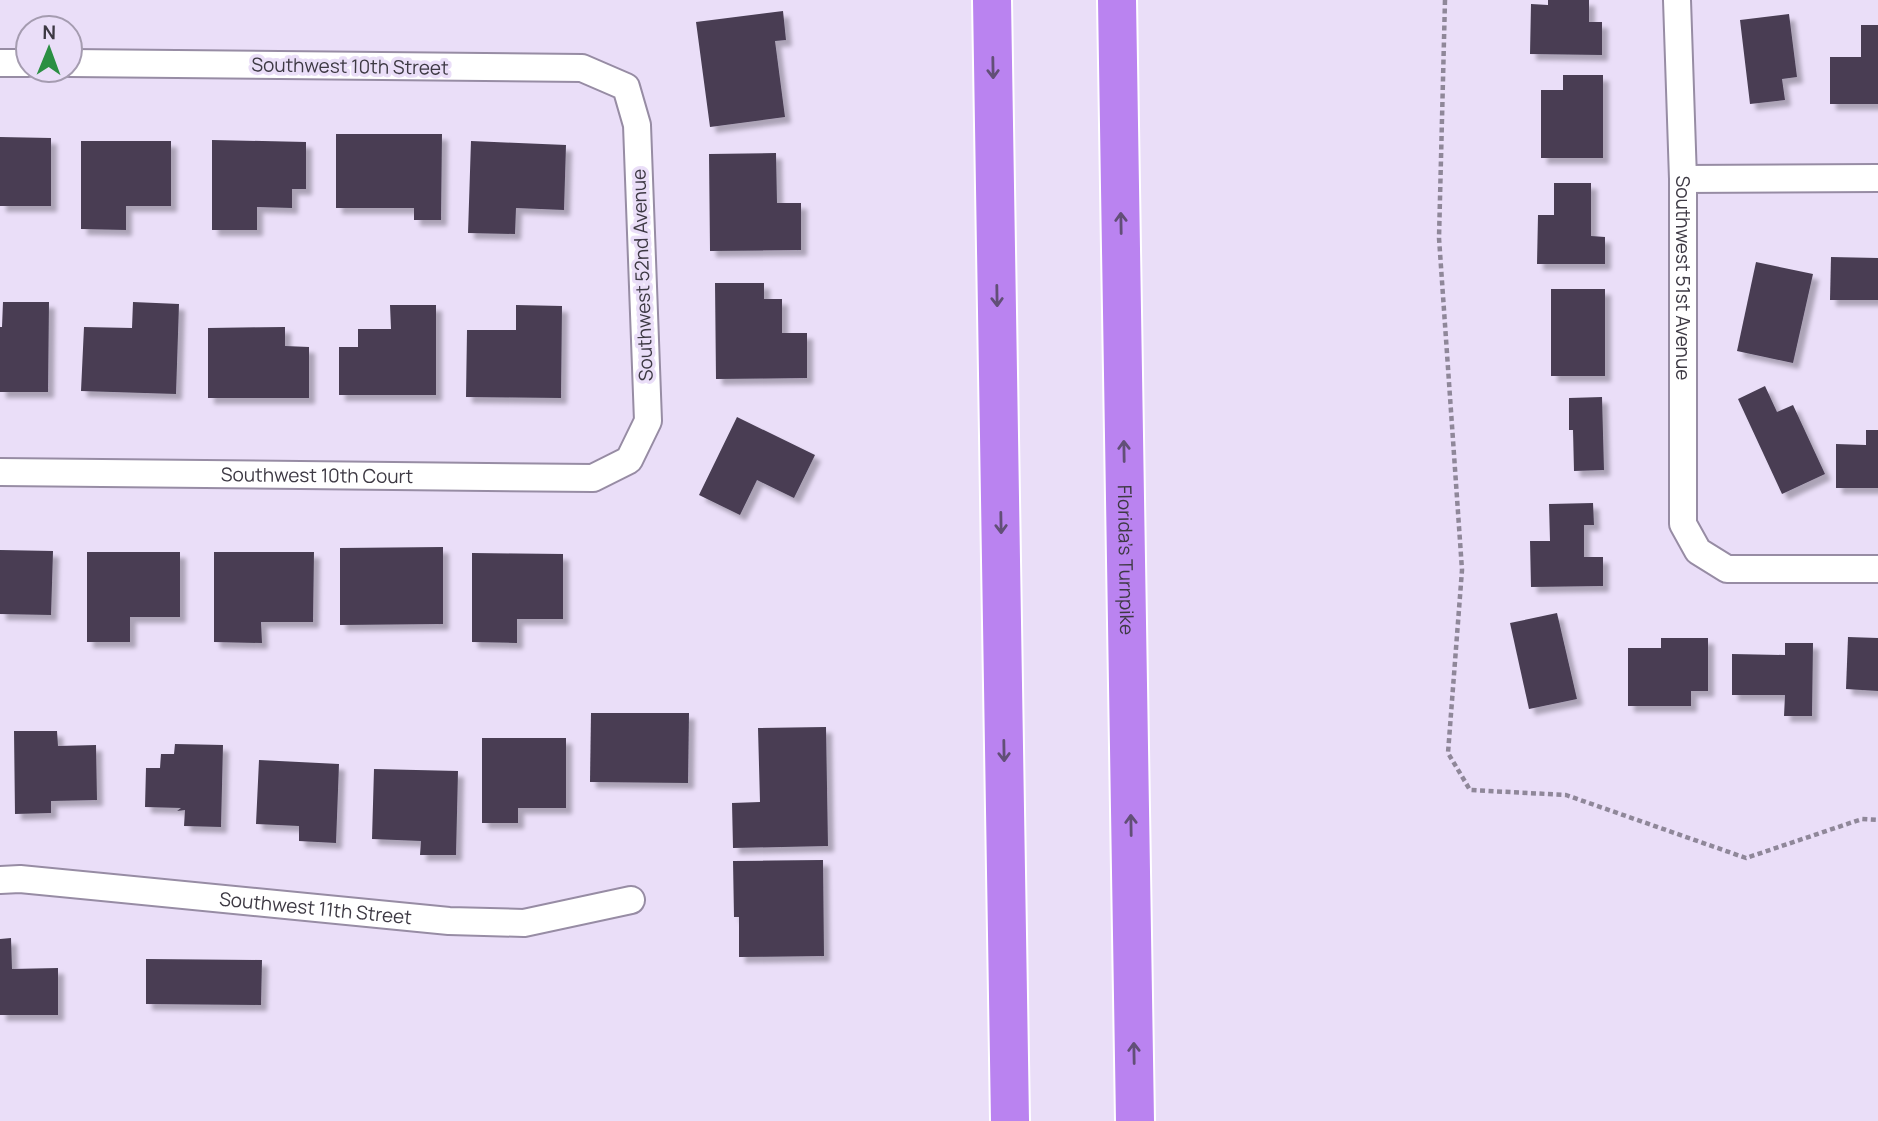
<svg xmlns="http://www.w3.org/2000/svg" width="1878" height="1121" viewBox="0 0 1878 1121" font-family="Manrope,sans-serif">
  <style>
    .building { fill: #483e53; filter: url(#shadow) }
    .lines { fill: none; stroke-linecap: round; stroke-linejoin: round }
    .street-casing { stroke: #978ca4; stroke-width: 30 }
    .highway-casing { stroke: #fff; stroke-width: 42 }
    .path { stroke: #8f8799; stroke-width: 4.5; stroke-dasharray: 5 3.5; stroke-linecap: butt }
    .street { stroke: #fff; stroke-width: 26 }
    .highway { stroke: #ba83f0; stroke-width: 38 }
    .oneway { stroke: #624f77 }
    .labels { text-anchor: middle; dominant-baseline: central; stroke-width: 7; stroke-linejoin: round; paint-order: stroke }
    .street-label { font-size: 19px; fill: #3d3943; stroke: #eadef8 }
  </style>
  <defs>
    <filter id="shadow"><feDropShadow dx="6" dy="6" stdDeviation="2" flood-color="#0004"/></filter>
  </defs>
  <rect width="100%" height="100%" fill="#eadef8"/>
  <!-- building -->
  <g class="building">
    <path d="M1548,0H1589V22H1602V55L1530,54L1531,4L1548,5Z"/>
    <path d="M783,11L786,40L775,41L785,117L710,127L696,22Z"/>
    <path d="M1789,14L1797,77L1782,79L1785,100L1750,104L1740,20Z"/>
    <path d="M1861,25H1878V104H1830V57H1861Z"/>
    <path d="M1563,75H1603V158H1541V90H1563Z"/>
    <path d="M336,134H442L441,220H414V208H336Z"/>
    <path d="M0,137L51,138V206H0Z"/>
    <path d="M212,140L306,142V189H292V208L257,207V230H212Z"/>
    <path d="M81,141H171V206H126V230L81,229Z"/>
    <path d="M471,141L566,145L564,210L516,208L515,234L468,233Z"/>
    <path d="M776,153L777,203H801V250L710,251L709,154Z"/>
    <path d="M1554,183H1591V236L1605,237V264H1537L1538,215H1554Z"/>
    <path d="M1831,257L1878,258V300H1830Z"/>
    <path d="M1756,262L1813,274L1793,363L1737,351Z"/>
    <path d="M715,283H764V299H782V333H807V378L716,379Z"/>
    <rect x="1551" y="289" width="54" height="87"/>
    <path d="M3,302H49L48,392H0V327H2Z"/>
    <path d="M133,302L179,304L176,394L81,391L84,327L132,328Z"/>
    <path d="M390,305H436V395H339V347H358V329H391Z"/>
    <path d="M516,305L562,306L561,398L466,397L467,330H516Z"/>
    <path d="M285,327V346L309,347V398H208V328Z"/>
    <path d="M1765,386L1777,412L1793,405L1825,474L1782,494L1738,399Z"/>
    <path d="M1602,397L1604,470L1574,471L1573,430H1569V398Z"/>
    <path d="M737,417L815,455L794,498L757,480L740,515L699,495Z"/>
    <path d="M1866,430H1878V488H1836V444L1866,445Z"/>
    <path d="M1593,503L1594,525H1584V557H1603V586L1531,587L1530,541H1550L1549,504Z"/>
    <path d="M443,547V624L340,625V548Z"/>
    <path d="M0,550L53,551L51,615L0,614Z"/>
    <path d="M87,552H180V617H130V642H87Z"/>
    <path d="M214,552H314L313,622H261L262,643L214,642Z"/>
    <path d="M472,553L563,554V619H517V643L472,642Z"/>
    <path d="M1557,613L1577,699L1529,709L1510,623Z"/>
    <path d="M1848,637L1878,638V691L1846,689Z"/>
    <path d="M1661,638H1708V691H1691V706H1628V648H1661Z"/>
    <path d="M1785,643H1813L1812,716H1784L1785,695H1732V654L1785,655Z"/>
    <path d="M591,713H689L688,783L590,782Z"/>
    <path d="M826,727L828,846L733,848L732,803L760,802L758,728Z"/>
    <path d="M14,731H57L58,746L96,745L97,800L51,801V813L15,814Z"/>
    <path d="M482,738H566V808H518V823H482Z"/>
    <path d="M175,744L223,745L221,827L184,826L185,810L177,811L181,808L145,807L146,768H160L161,754H174Z"/>
    <path d="M259,760L339,764L336,843L299,841V826L256,824Z"/>
    <path d="M374,769L458,771L456,855H420L421,841L372,839Z"/>
    <path d="M823,860L824,956L739,957V917H734L733,861Z"/>
    <path d="M11,938L12,969L58,968V1015H0V939Z"/>
    <path d="M146,959L262,960L261,1005L146,1004Z"/>
  </g>
  <g class="lines">
    <!-- street casing -->
    <g class="street-casing">
      <g id="street">
        <path id="s1" d="M1677,0L1683,179V524L1698,551L1727,569H1878"/>
        <path d="M0,63H28"/>
        <path d="M1683,179L1878,178"/>
        <path id="s2" d="M0,472L593,478L629,460L648,421L637,125L626,87L582,68L70,63"/>
        <path id="s3" d="M0,880L20,879L92,886L449,921L524,923L631,900"/>
      </g>
    </g>
    <!-- highway casing -->
    <g class="highway-casing">
      <g id="highway">
        <path d="M992,0L1010,1121"/>
        <path id="s4" d="M1117,0L1135,1121"/>
      </g>
    </g>
    <!-- path -->
    <path class="path" d="M1445,0L1439,238L1462,570L1448,753L1470,790L1566,795L1746,858L1862,819L1878,820"/>
    <!-- street -->
    <use href="#street" class="street"/>
    <!-- highway -->
    <use href="#highway" class="highway"/>
  </g>
  <!-- one-way arrows -->
  <defs><path id="oneway-shaft" d="M-6 0H5M1.5-3L5.5 0L1.5 3" fill="none" stroke-width="1.6" stroke-linecap="round" stroke-linejoin="round" transform="scale(1.75)"/></defs>
  <g class="oneway">
    <use href="#oneway-shaft" transform="translate(993 68) rotate(89)"/>
    <use href="#oneway-shaft" transform="translate(1121 223) rotate(-91)"/>
    <use href="#oneway-shaft" transform="translate(997 296) rotate(89)"/>
    <use href="#oneway-shaft" transform="translate(1124 451) rotate(-91)"/>
    <use href="#oneway-shaft" transform="translate(1001 523) rotate(89)"/>
    <use href="#oneway-shaft" transform="translate(1004 751) rotate(89)"/>
    <use href="#oneway-shaft" transform="translate(1131 825) rotate(-91)"/>
    <use href="#oneway-shaft" transform="translate(1134 1053) rotate(-91)"/>
  </g>
  <g class="labels">
    <!-- street labels -->
    <g class="street-label">
      <text transform="translate(350 66) rotate(1)">Southwest 10th Street</text>
      <text transform="translate(642 275) rotate(-92)">Southwest 52nd Avenue</text>
      <text stroke="none"><textPath href="#s1" startOffset="278">Southwest 51st Avenue</textPath></text>
      <text stroke="none"><textPath href="#s2" startOffset="317">Southwest 10th Court</textPath></text>
      <text stroke="none"><textPath href="#s4" startOffset="560">Florida's Turnpike</textPath></text>
      <text stroke="none"><textPath href="#s3" startOffset="317">Southwest 11th Street</textPath></text>
    </g>
  </g>
  <!-- north arrow -->
  <g transform="translate(49 49) rotate(1)"><circle r="33" fill="#eadef8" stroke="#a59cb0" stroke-width="2"/>
  <path d="M0-5L12 26L0 18L-12 26Z" fill="#2b8f43"/>
  <text y="-10" font-size="19" font-weight="bold" text-anchor="middle" fill="#3d3943">N</text>
  </g>
</svg>
